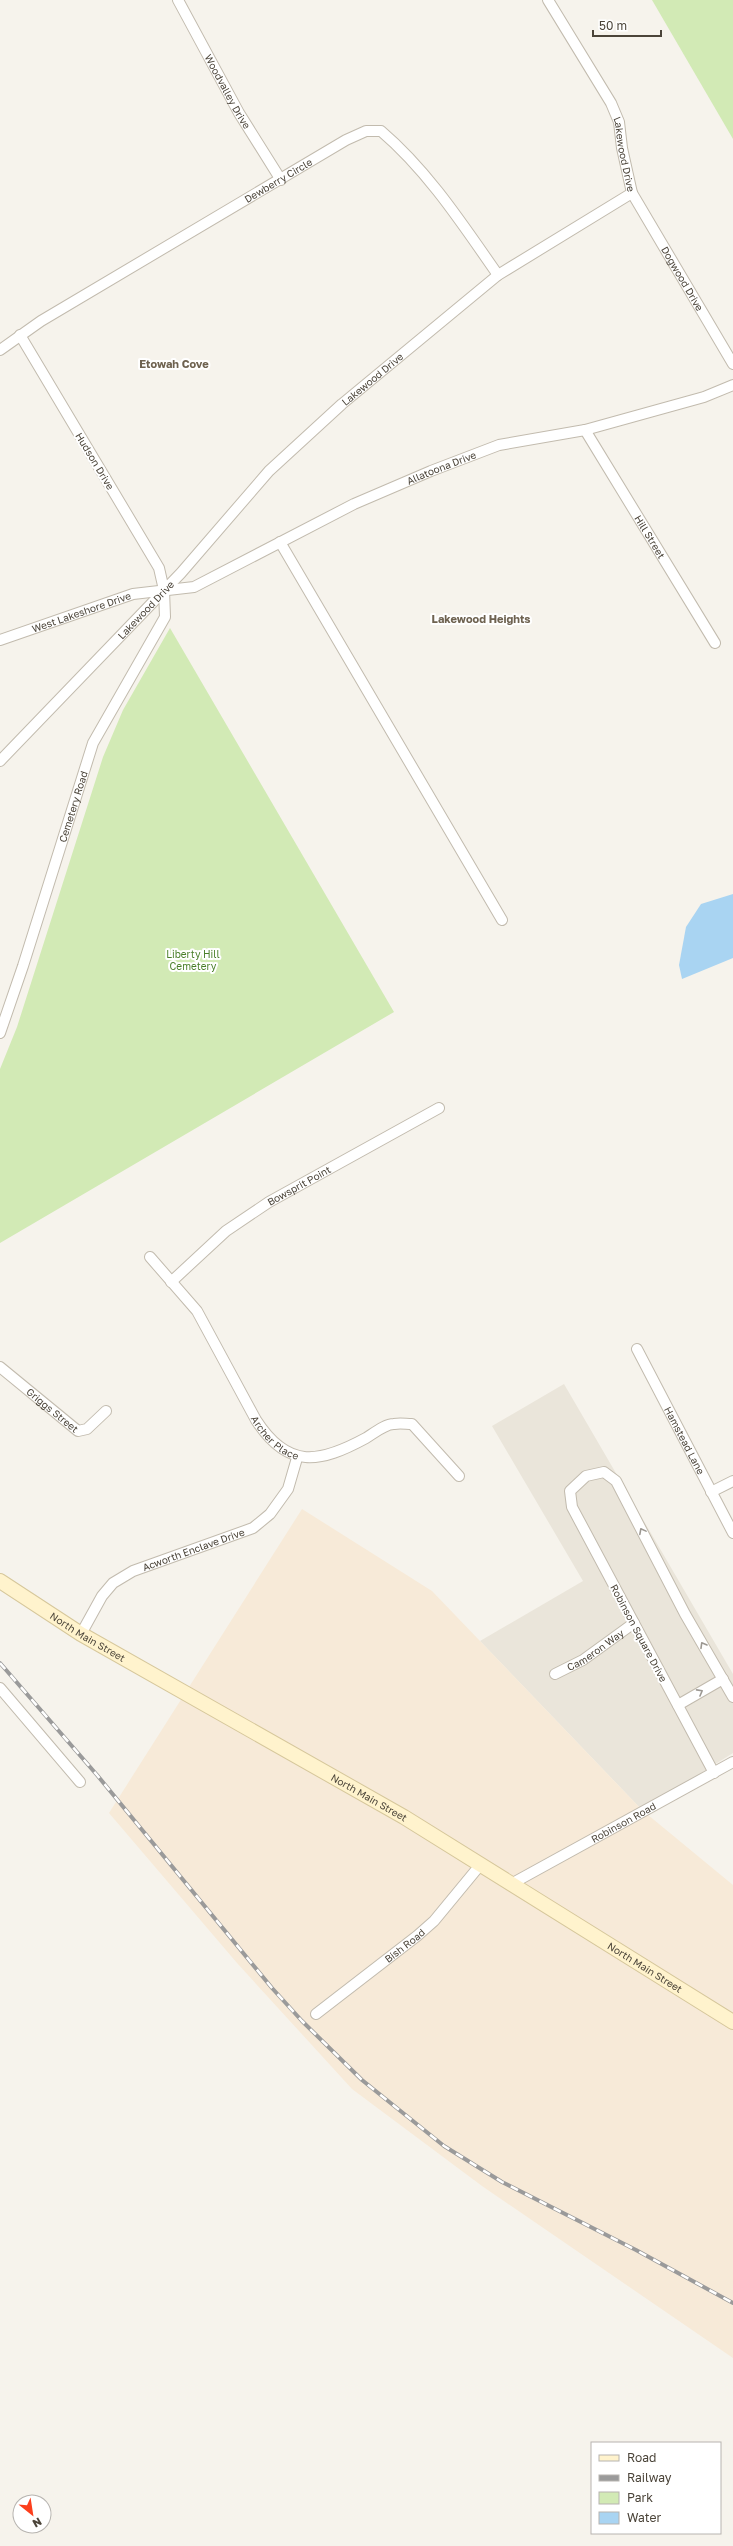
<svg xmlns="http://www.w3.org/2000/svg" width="733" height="2546" viewBox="0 0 733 2546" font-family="'Golos Text',sans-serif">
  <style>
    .residential { fill: #eae5da }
    .commercial { fill: #f7ead8 }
    .green { fill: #d2eab5 }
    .water { fill: #a9d4f2 }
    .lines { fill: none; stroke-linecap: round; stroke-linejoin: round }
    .street-casing { stroke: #c2bbae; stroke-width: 12 }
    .secondary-casing { stroke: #d6c79b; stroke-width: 16 }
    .street { stroke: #fff; stroke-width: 10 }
    .secondary { stroke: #fff3cd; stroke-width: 14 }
    .rail-casing { stroke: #9a9a9a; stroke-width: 4 }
    .rail { stroke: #fff; stroke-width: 2.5; stroke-dasharray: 8; stroke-linecap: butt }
    .oneway { stroke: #9c9892 }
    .labels { text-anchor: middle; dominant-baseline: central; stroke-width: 4; stroke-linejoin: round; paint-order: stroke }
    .street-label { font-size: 10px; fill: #4b4439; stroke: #fff }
    .park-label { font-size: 10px; fill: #4a7f2a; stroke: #fff }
    .neighbourhood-label { font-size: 11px; font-weight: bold; fill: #6e6250; stroke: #fff }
  </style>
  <rect width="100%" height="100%" fill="#f6f3ec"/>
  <!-- residential -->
  <path class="residential" d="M564,1384L733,1674V1753L642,1810L480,1641L583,1581L492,1426Z"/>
  <!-- commercial -->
  <path class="commercial" d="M302,1509L432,1591L642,1810L733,1885V2358L482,2186L352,2089L237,1963L109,1813Z"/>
  <!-- green -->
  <g class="green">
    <path d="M652,0H733V139Z"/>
    <path d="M170,628L394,1012L0,1243V1069L17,1027L103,757L123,710Z"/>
  </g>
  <!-- water -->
  <path class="water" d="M733,894V958L682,979L679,965L686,927L701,904Z"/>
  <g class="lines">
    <!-- street casing -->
    <g class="street-casing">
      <g id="street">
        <path id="s1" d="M178,0L239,113L281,180"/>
        <path id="s2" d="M548,0L611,103L619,122L622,148L632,193L733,364"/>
        <path id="s3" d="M0,350L41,321L346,140L366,131H381C428,171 463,225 498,275"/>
        <path id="s4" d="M585,430L715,643"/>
        <path d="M280,542L502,920"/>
        <path id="s5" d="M0,640L133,594L194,587L354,504L431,471L499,445L585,430L704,397L733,385"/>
        <path id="s6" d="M0,761L181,573L269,471L342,404L498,275L632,193"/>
        <path id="s7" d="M0,1033L23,966L93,743L165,617L164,590L159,568L20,335"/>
        <path id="s8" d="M150,1257L197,1311L256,1420C288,1470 320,1463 366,1438C374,1433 385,1424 394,1424C400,1423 406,1424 412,1424L459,1476"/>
        <path id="s9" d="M171,1282L226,1231L269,1202L439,1108"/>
        <path id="s10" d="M637,1349L733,1533"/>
        <path id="s11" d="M0,1367L78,1431L87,1429L106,1411"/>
        <path d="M711,1492L733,1481"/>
        <path id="s12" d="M81,1634L102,1596L113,1583L133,1571L253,1528L270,1514L288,1489L297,1458"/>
        <path id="s13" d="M555,1674L583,1660L634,1623"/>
        <path d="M0,1688L80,1782"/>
        <path d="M678,1705L723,1679"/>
        <path d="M714,1773L572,1507L570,1491L586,1476L604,1472L616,1481L685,1614L733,1697"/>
        <path id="s14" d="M513,1883L733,1762"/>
        <path id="s15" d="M316,2014L417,1936L434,1921L481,1864"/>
      </g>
    </g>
    <!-- secondary casing -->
    <g class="secondary-casing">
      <g id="secondary">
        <path id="s16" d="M0,1581L81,1634L404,1817L733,2022"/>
      </g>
    </g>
    <!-- street -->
    <use href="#street" class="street"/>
    <!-- secondary -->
    <use href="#secondary" class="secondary"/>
    <!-- rail casing -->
    <g class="rail-casing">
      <path id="rail" d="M0,1663L97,1775L272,1988L302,2021L362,2080L444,2146L502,2182L636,2250L733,2303"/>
    </g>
    <!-- rail -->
    <use href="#rail" class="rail"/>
  </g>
  <!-- one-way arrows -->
  <defs><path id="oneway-chevron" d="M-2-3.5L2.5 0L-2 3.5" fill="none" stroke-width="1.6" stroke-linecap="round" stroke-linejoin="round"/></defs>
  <g class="oneway">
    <use href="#oneway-chevron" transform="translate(642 1531) rotate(-118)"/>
    <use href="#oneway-chevron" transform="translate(703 1645) rotate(-120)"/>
    <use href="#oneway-chevron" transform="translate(700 1692) rotate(-29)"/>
  </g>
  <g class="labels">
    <!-- street labels -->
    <g class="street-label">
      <text stroke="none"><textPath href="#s1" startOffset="104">Woodvalley Drive</textPath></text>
      <text stroke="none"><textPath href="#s2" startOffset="174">Lakewood Drive</textPath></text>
      <text stroke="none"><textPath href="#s3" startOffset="326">Dewberry Circle</textPath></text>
      <text stroke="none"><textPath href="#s2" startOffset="313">Dogwood Drive</textPath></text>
      <text stroke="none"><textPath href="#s6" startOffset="534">Lakewood Drive</textPath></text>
      <text transform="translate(95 461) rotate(59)">Hudson Drive</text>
      <text stroke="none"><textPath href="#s5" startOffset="477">Allatoona Drive</textPath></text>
      <text stroke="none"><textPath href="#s4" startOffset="125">Hill Street</textPath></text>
      <text stroke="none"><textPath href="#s6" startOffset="210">Lakewood Drive</textPath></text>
      <text stroke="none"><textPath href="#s5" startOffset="86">West Lakeshore Drive</textPath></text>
      <text stroke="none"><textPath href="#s7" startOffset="238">Cemetery Road</textPath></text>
      <text stroke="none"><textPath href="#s9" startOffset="161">Bowsprit Point</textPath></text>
      <text stroke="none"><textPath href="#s11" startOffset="68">Griggs Street</textPath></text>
      <text stroke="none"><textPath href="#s8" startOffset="222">Archer Place</textPath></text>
      <text stroke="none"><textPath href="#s10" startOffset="103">Hamstead Lane</textPath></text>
      <text stroke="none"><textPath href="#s12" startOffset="148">Acworth Enclave Drive</textPath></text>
      <text transform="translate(639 1633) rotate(62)">Robinson Square Drive</text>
      <text stroke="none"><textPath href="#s16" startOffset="104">North Main Street</textPath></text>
      <text stroke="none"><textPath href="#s13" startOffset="47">Cameron Way</textPath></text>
      <text stroke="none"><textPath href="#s16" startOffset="428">North Main Street</textPath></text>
      <text stroke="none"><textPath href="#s14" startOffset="126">Robinson Road</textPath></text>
      <text stroke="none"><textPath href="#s15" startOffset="112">Bish Road</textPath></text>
      <text stroke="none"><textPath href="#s16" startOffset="752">North Main Street</textPath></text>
    </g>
    <!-- park labels -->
    <g class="park-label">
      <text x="193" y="954">Liberty Hill<tspan x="193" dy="12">Cemetery</tspan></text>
    </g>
    <!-- neighbourhood labels -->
    <g class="neighbourhood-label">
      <text x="174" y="363">Etowah Cove</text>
      <text x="481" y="618">Lakewood Heights</text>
    </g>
  </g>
  <!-- legend -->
  <rect x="591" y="2442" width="130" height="92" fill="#ffffff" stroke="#b7b4b0"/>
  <rect x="599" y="2455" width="20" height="6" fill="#fff3cd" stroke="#b7b4b0"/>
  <text x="627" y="2462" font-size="12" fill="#4b4439">Road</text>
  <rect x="599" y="2475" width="20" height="6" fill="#9a9a9a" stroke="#b7b4b0"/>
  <text x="627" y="2482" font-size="12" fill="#4b4439">Railway</text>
  <rect x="599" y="2492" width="20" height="12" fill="#d2eab5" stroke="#b7b4b0"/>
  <text x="627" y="2502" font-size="12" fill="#4b4439">Park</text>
  <rect x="599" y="2512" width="20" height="12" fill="#a9d4f2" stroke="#b7b4b0"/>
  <text x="627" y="2522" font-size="12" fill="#4b4439">Water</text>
  <!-- north arrow -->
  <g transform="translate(32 2514) rotate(150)"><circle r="19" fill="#ffffff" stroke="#b7b4b0"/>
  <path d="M0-3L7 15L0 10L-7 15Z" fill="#fc3f1d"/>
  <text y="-6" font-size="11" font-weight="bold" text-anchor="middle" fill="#4b4439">N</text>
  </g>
  <!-- scale -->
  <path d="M593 30v6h68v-6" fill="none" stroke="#4b4439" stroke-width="2"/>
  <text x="599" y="30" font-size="12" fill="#4b4439" stroke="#ffffff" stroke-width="3" paint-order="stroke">50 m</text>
</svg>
